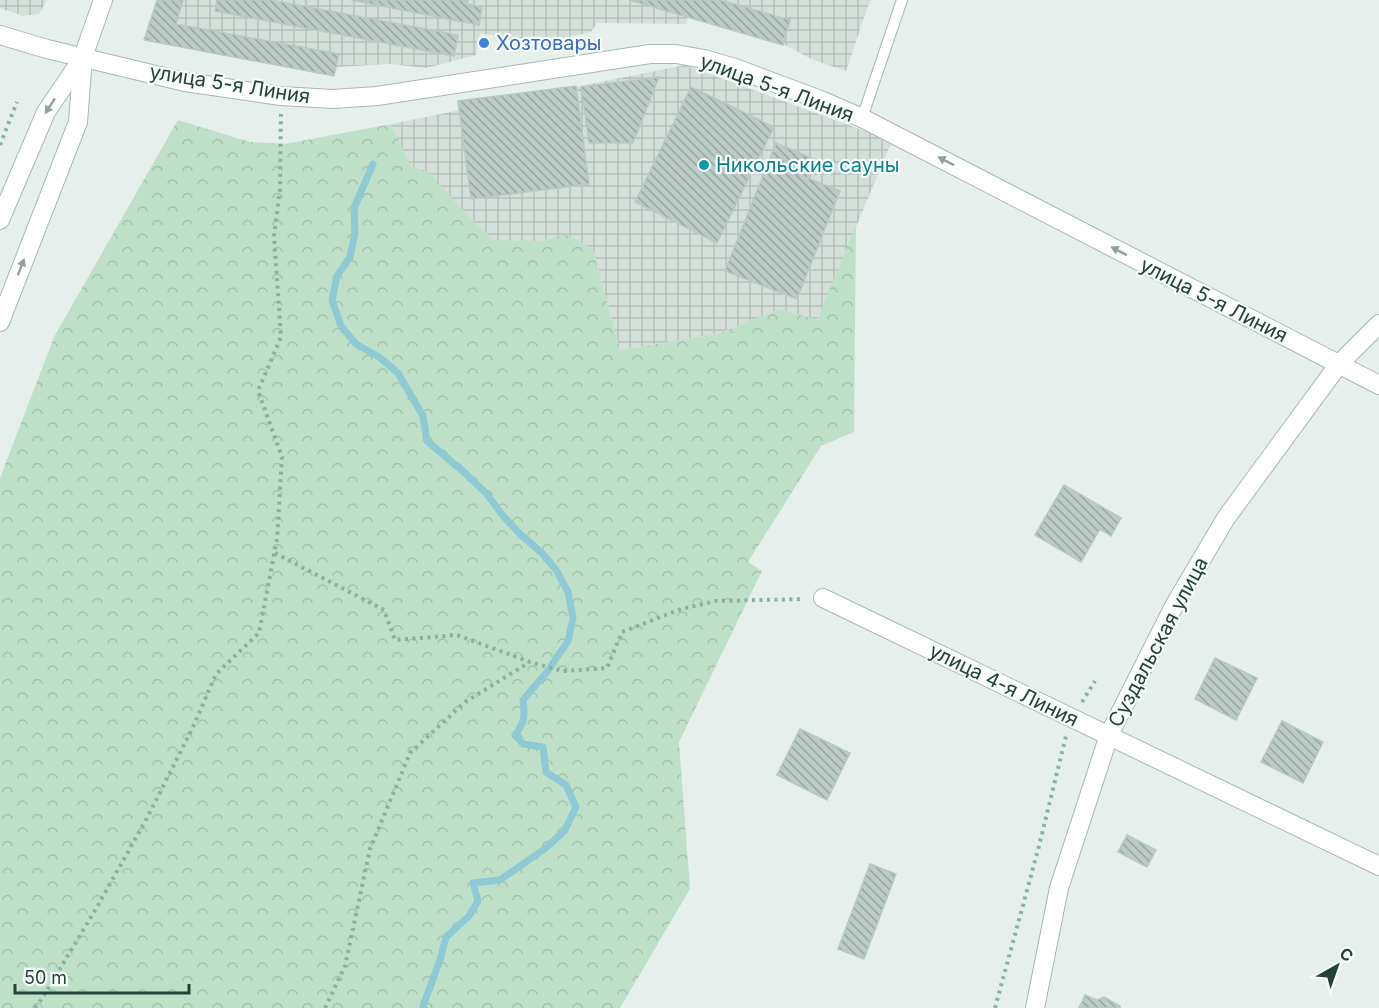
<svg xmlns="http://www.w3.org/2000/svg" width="1379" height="1008" viewBox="0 0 1379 1008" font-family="Inter,sans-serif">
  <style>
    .industrial { fill: url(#industrial-grid) }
    .forest { fill: url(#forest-crowns) }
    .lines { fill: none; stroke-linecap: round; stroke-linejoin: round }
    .stream { stroke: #8ec9d4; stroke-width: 7 }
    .building { fill: url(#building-back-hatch); stroke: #b8c9c2; stroke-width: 1.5 }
    .lane-casing { stroke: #a8b8b2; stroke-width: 12 }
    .street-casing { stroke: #a8b8b2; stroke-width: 20 }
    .secondary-casing { stroke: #a4bbb3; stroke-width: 20 }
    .path { stroke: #86b3a5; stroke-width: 4; stroke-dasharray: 3 4.5; stroke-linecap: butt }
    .lane { stroke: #fff; stroke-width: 10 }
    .street { stroke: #fff; stroke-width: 18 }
    .secondary { stroke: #fff; stroke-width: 18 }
    .oneway { fill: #92a09c }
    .shop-dot { fill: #3f7fe0; stroke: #f7fbf9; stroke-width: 2 }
    .culture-dot { fill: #0f9aa8; stroke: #f7fbf9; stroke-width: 2 }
    .labels { text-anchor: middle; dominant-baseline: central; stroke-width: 4.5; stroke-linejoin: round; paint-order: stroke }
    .shop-label { font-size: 20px; fill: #366cbe; stroke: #f7fbf9; text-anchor: start }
    .street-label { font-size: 20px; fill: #24423a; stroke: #f7fbf9 }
    .culture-label { font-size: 20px; fill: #0d838f; stroke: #f7fbf9; text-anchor: start }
  </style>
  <defs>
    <pattern id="industrial-grid" width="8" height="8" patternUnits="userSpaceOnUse" patternTransform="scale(1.5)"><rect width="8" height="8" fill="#d4dfda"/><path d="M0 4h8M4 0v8" fill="none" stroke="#b6c1bc"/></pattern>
    <pattern id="forest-crowns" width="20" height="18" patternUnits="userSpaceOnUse" patternTransform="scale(1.5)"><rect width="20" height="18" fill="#bfe0c8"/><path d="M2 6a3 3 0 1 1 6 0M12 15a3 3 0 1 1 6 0" fill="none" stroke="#a4c1ad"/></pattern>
    <pattern id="building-back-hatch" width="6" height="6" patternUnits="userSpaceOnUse" patternTransform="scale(1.5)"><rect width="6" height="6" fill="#bbcac4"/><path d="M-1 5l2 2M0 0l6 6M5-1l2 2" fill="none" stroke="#98a6a0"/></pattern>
  </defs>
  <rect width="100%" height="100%" fill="#e6efeb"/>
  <!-- industrial -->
  <g class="industrial">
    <path d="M0,0H47L39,14L23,16L0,8Z"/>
    <path d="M157,0H870L846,71L813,60L783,44L688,17L686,24L597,23L591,32L547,42H528L480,33L476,55L426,68L390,64L337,67L334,76L144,40Z"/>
    <path d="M685,65L892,141L817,320L780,309L720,333L620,350L593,249L566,235L541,241H494L463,211L411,167L391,124Z"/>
  </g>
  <!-- forest -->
  <path class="forest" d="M178,120L250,142L285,144L391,124L411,166L429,172L463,211L494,240L541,241L566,234L593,249L620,350L720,333L780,309L817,320L856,225L854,432L821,446L748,562L762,571L679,742L690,889L620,1008H0V478L54,337Z"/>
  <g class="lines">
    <!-- stream -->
    <path class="stream" d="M373,164L354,208L355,233L350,257L337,276L332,300L341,326L356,344L379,357L398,373L423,416L427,441L465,473L486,493L504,517L521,535L541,552L556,570L568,592L573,618L568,641L547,672L523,700C525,716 525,722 515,735L523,744L543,747L546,772L566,785L576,807L565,830L546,848L500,880L473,883L478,901L469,916L446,937L440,960L423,1006L424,1008"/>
  </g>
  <!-- building -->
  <g class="building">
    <path d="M157,0H183L176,24L339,54L334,76L144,40Z"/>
    <path d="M217,0H271L458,35L454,56L215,11Z"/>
    <path d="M351,0H468L467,4L482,7L479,25Z"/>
    <path d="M629,0H720L790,20L783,45Z"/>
    <path d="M659,77L633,143H589L581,87Z"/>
    <path d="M576,86L589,184L471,199L458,101Z"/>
    <path d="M691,87L774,127L717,243L635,202Z"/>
    <path d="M776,143L814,159L807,178L840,191L797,299L725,271Z"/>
    <path d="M1064,485L1121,518L1111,536L1100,529L1081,562L1035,535Z"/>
    <path d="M1215,658L1257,678L1236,720L1195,699Z"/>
    <path d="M1282,721L1323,742L1303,783L1261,762Z"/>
    <path d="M800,729L850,753L827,800L777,775Z"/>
    <path d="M1127,835L1156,850L1147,867L1118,852Z"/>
    <path d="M870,864L896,874L864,959L838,949Z"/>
    <path d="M1085,995L1097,1000L1104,997L1120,1006V1008H1079Z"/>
  </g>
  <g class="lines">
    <!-- lane casing -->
    <g class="lane-casing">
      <path id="lane" d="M862,118L902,0"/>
    </g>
    <!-- street casing -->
    <g class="street-casing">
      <g id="street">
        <path d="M0,35L47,49L185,82L281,96L333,99L377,96L650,54H676L704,59L735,68L823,101L862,118L1379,385"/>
        <path d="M823,598L1379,866"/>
        <path d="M1035,1008L1059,888L1109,735L1174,606L1226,518L1339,364L1379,324"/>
      </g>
    </g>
    <!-- secondary casing -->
    <g class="secondary-casing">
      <g id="secondary">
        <path d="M0,220L46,112L82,59"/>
        <path d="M0,322L78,122L83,57L103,0"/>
      </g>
    </g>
    <!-- path -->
    <g class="path">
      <path d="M0,145L17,102"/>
      <path d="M275,553L384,610L395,640L457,635L530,662L562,671L607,668L622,632L681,609L716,601L803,599"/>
      <path d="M1082,702L1095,681"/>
      <path d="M35,1008L43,997L97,907L147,818L193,727L216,674L259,633L277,539L282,457L258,391L281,337L274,236L280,189L281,114"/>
      <path d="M325,1008L345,966L370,849L410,753L465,702L530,662"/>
      <path d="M995,1008L1038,850L1066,736"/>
    </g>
    <!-- lane -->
    <use href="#lane" class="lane"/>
    <!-- street -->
    <use href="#street" class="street"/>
    <!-- secondary -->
    <use href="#secondary" class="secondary"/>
  </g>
  <!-- one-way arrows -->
  <defs><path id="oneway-solid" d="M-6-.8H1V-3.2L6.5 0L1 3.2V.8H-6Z" transform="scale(1.5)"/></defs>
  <g class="oneway">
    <use href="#oneway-solid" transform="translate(50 106) rotate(123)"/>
    <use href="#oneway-solid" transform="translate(946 161) rotate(-153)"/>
    <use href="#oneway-solid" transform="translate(1119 251) rotate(-153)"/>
    <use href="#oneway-solid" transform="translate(21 267) rotate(-69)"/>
  </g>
  <!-- markers -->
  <circle class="shop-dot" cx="484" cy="43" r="6"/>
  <circle class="culture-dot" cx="704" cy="165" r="6"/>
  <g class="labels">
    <!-- shop labels -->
    <g class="shop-label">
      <text x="496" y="43">Хозтовары</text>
    </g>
    <!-- street labels -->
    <g class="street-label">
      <text transform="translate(230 84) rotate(9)">улица 5-я Линия</text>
      <text transform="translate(777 88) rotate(20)">улица 5-я Линия</text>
      <text transform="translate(1214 300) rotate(27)">улица 5-я Линия</text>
      <text transform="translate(1158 642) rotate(-62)">Суздальская улица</text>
      <text transform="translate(1004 685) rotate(26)">улица 4-я Линия</text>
    </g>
    <!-- culture labels -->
    <g class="culture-label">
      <text x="716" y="165">Никольские сауны</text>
    </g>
  </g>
  <!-- north arrow -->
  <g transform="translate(1337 966) rotate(40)" stroke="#f7fbf9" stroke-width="4.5" paint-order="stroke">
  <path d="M0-4.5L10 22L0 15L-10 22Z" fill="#24423a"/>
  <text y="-9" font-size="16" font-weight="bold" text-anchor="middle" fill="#24423a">С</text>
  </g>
  <!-- scale -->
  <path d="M15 984v9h174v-9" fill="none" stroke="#24423a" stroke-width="3"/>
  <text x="24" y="984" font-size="18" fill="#24423a" stroke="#f7fbf9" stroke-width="4.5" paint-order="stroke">50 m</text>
</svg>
